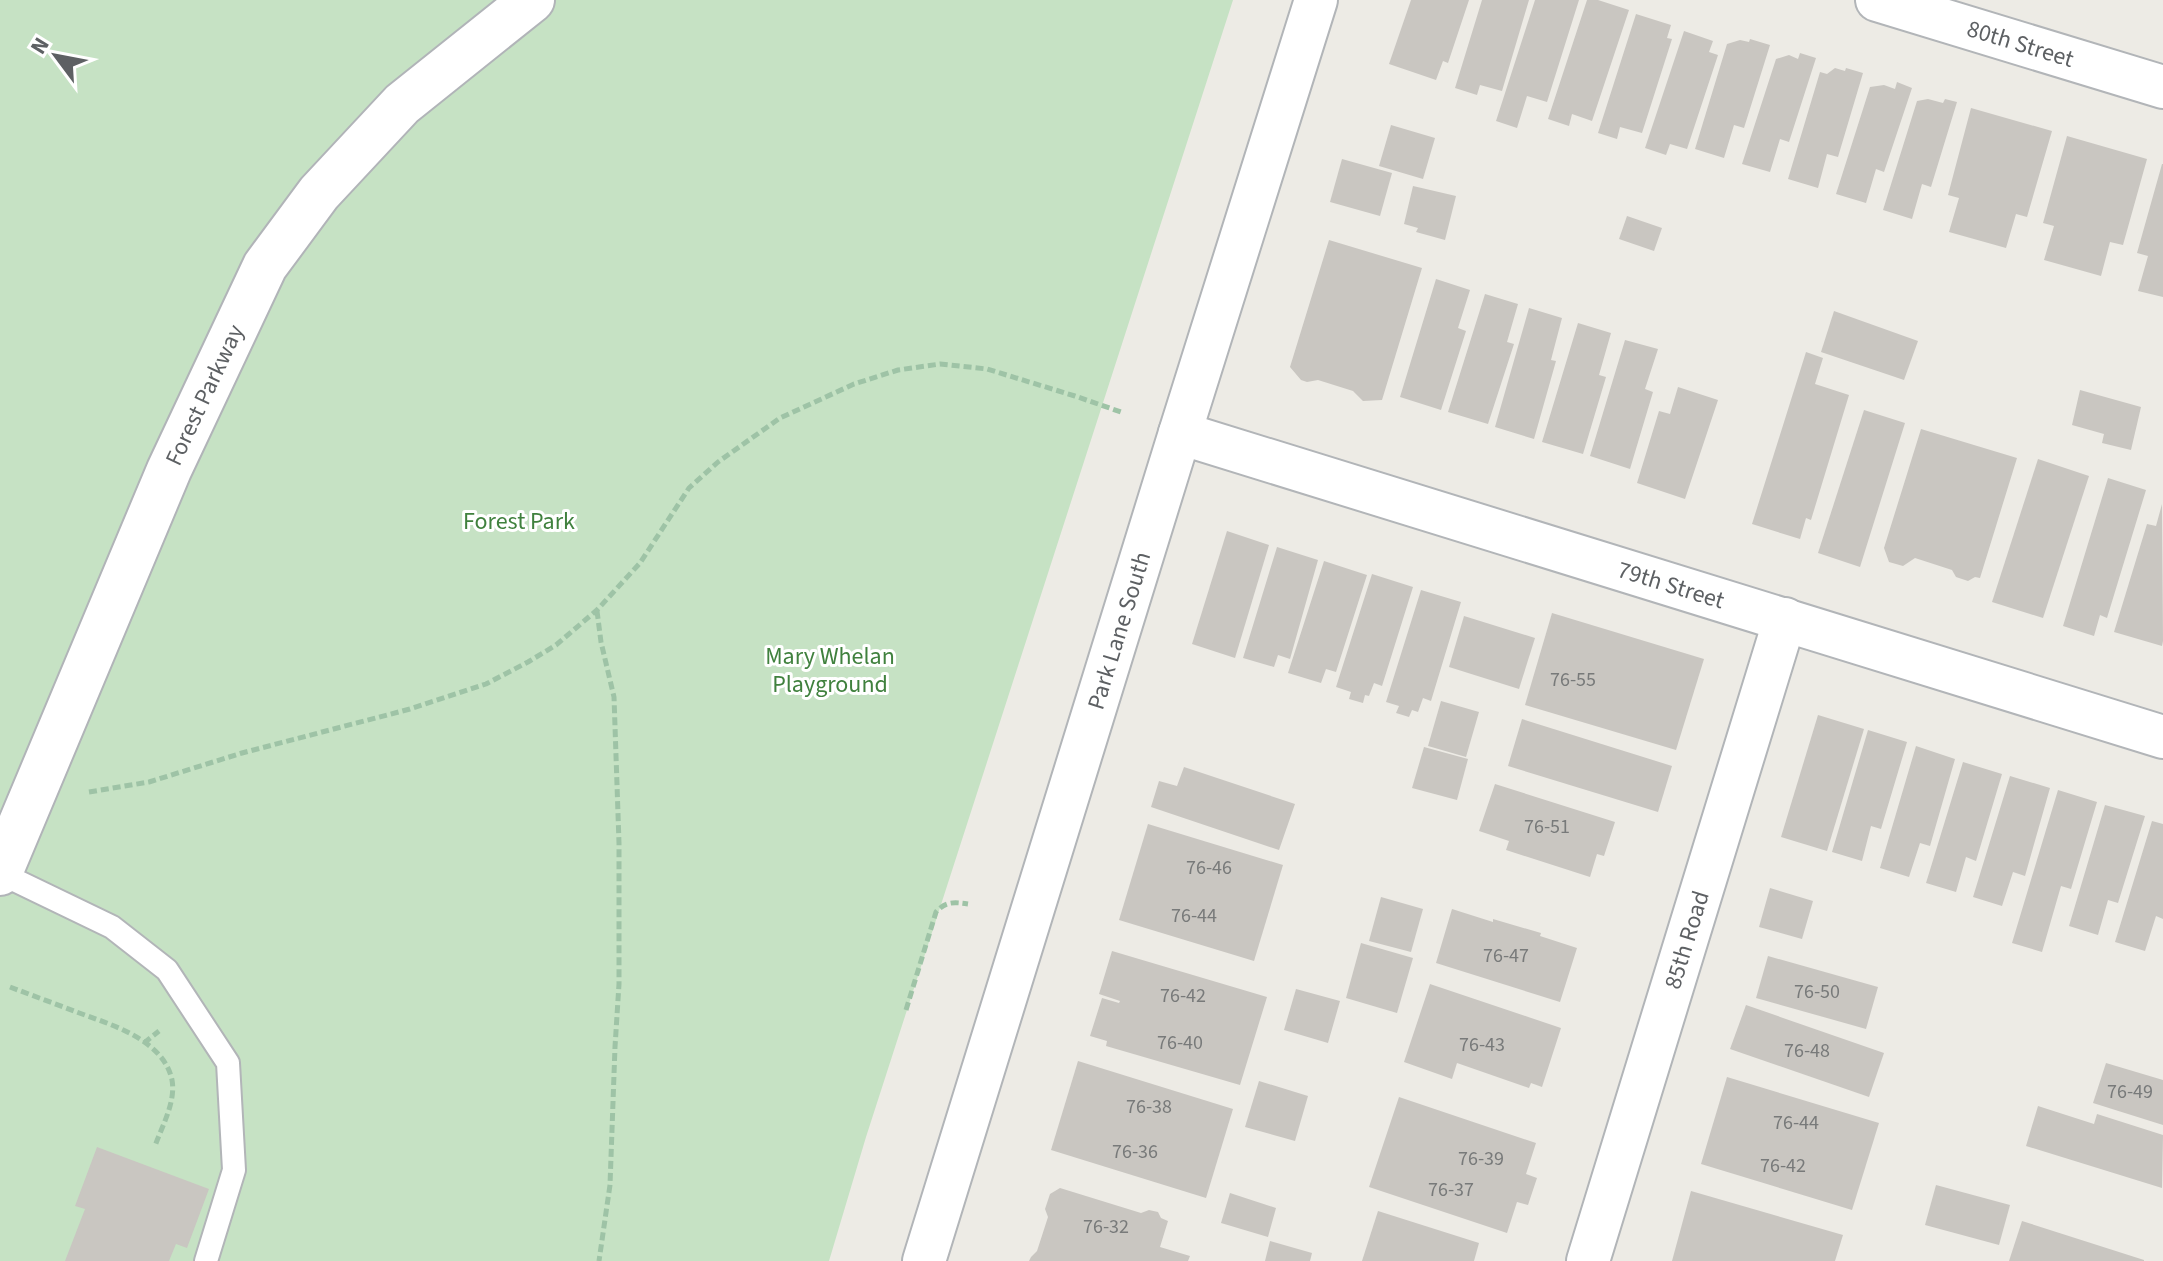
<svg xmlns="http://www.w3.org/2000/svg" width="2163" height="1261" viewBox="0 0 2163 1261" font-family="'Source Sans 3',sans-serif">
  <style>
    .green { fill: #c6e2c4 }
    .building { fill: #c9c6c1 }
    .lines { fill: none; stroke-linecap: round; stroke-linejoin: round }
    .lane-casing { stroke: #b2b5b8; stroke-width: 26 }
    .street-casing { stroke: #b2b5b8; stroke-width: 46 }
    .secondary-casing { stroke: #b1b4b8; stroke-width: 48 }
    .path { stroke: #9ec3a6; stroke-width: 5; stroke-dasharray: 8 4; stroke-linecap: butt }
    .lane { stroke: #fff; stroke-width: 22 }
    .street { stroke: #fff; stroke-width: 42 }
    .secondary { stroke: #fff; stroke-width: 44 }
    .labels { text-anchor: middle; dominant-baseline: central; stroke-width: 6; stroke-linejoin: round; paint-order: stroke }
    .number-label { font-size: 20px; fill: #787a7a }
    .street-label { font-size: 24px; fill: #5d6063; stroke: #fff }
    .park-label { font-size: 24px; fill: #40813e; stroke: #fff }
  </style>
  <rect width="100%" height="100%" fill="#edebe5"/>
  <!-- green -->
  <path class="green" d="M0,0H1233L866,1137L829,1261H0Z"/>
  <!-- building -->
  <g class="building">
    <path d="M1411,0H1469L1448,63L1443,61L1436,80L1389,64Z"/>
    <path d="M1482,0H1529L1502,91L1480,85L1477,95L1455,88Z"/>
    <path d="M1535,0H1579L1547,102L1527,96L1517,128L1496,121Z"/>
    <path d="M1587,0H1598L1629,10L1592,121L1572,114L1569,126L1548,119Z"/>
    <path d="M1636,14L1671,25L1667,38L1672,39L1642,133L1620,127L1617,139L1598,133Z"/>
    <path d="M1684,31L1713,41L1709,52L1718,55L1687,149L1670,144L1666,155L1645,148Z"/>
    <path d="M1750,39L1770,45L1744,128L1734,125L1724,158L1695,149L1727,44L1740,40L1749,42Z"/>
    <path d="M1800,53L1816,58L1789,142L1780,139L1770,172L1742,164L1776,59L1789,55L1798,59Z"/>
    <path d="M1835,68L1845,71L1846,68L1863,73L1838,157L1827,154L1818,188L1788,179L1820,72L1827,74Z"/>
    <path d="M1897,82L1912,88L1884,172L1876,169L1866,203L1836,194L1870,87L1884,85L1895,89Z"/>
    <path d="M1928,99L1943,103L1945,99L1957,102L1931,187L1922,184L1912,219L1883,210L1917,101Z"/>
    <path d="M1971,108L2052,131L2027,217L2016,214L2006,248L1949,232L1959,198L1948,195Z"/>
    <path d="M1391,125L1435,138L1423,179L1379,166Z"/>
    <path d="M2067,136L2147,159L2123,245L2110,242L2101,276L2044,260L2054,226L2043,223Z"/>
    <path d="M1342,159L1392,173L1380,216L1330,202Z"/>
    <path d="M2162,164H2163V297L2138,291L2148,256L2137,253Z"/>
    <path d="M1413,186L1456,196L1445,240L1416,232L1418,228L1404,224Z"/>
    <path d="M1627,216L1662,228L1654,251L1619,239Z"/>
    <path d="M1329,240L1422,268L1382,400L1363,401L1353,391L1318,380L1307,382L1301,380L1290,367Z"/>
    <path d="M1436,279L1470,290L1458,328L1466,331L1441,410L1400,397Z"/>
    <path d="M1485,294L1518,304L1507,342L1514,344L1488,424L1448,412Z"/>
    <path d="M1529,308L1562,318L1551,360L1556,361L1534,439L1495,427Z"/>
    <path d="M1834,311L1918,341L1904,380L1821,352Z"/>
    <path d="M1578,323L1611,333L1599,375L1606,377L1583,454L1542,442Z"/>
    <path d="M1625,340L1658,349L1645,389L1653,392L1630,469L1590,456Z"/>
    <path d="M1806,352L1823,358L1815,384L1849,395L1811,520L1806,518L1800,539L1752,524Z"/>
    <path d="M1678,387L1718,400L1685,499L1637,483L1659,411L1670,414Z"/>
    <path d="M2080,390L2141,407L2131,450L2102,443L2104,434L2072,425Z"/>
    <path d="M1864,410L1905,423L1860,567L1818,553Z"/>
    <path d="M1921,429L2017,458L1980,578L1975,577L1968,581L1956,577L1952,570L1915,558L1903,566L1889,562L1884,548Z"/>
    <path d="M2038,459L2089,476L2043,618L1992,602Z"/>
    <path d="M2108,478L2146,490L2107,618L2100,615L2094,636L2063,626Z"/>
    <path d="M2162,504L2163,641L2162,646L2114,632L2147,524L2156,526Z"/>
    <path d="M1227,531L1269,545L1235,658L1192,644Z"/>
    <path d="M1277,547L1318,560L1290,659L1278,655L1274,667L1243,658Z"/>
    <path d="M1324,561L1367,575L1336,672L1326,669L1321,683L1288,673Z"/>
    <path d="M1372,574L1413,587L1382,686L1374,683L1369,696L1365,695L1363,703L1349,699L1351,692L1336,687Z"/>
    <path d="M1421,590L1461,602L1431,701L1423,698L1418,712L1412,710L1409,717L1396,713L1399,706L1386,702Z"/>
    <path d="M1552,613L1704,659L1676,750L1525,705Z"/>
    <path d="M1464,616L1535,638L1519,689L1449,667Z"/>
    <path d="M1441,701L1479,712L1466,757L1428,746Z"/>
    <path d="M1818,715L1864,729L1827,851L1781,837Z"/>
    <path d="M1522,719L1672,766L1658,812L1508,766Z"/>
    <path d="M1868,730L1907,742L1881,829L1871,826L1862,861L1832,852Z"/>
    <path d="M1916,746L1955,759L1930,846L1920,843L1909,877L1880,868Z"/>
    <path d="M1424,747L1468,759L1457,800L1412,788Z"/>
    <path d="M1963,762L2002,774L1976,861L1966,857L1956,892L1926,883Z"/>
    <path d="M1184,767L1295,804L1279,850L1151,807L1159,781L1177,786Z"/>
    <path d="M2010,776L2050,788L2025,876L2013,872L2002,906L1973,897Z"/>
    <path d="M1495,784L1615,822L1604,856L1597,854L1590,877L1506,850L1509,841L1479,831Z"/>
    <path d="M2058,790L2097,802L2071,889L2061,886L2042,952L2012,943Z"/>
    <path d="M2105,805L2145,816L2118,903L2108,900L2098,935L2069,926Z"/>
    <path d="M2152,821L2163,824V919L2156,916L2145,951L2115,942Z"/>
    <path d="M1148,824L1283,865L1254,961L1119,920Z"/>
    <path d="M1770,888L1813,901L1802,939L1759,927Z"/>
    <path d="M1381,897L1423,909L1411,952L1369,941Z"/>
    <path d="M1452,909L1493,922V919L1541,933L1540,936L1577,948L1560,1002L1436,963Z"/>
    <path d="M1361,943L1413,958L1397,1013L1346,998Z"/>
    <path d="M1112,951L1267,997L1240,1085L1106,1046L1107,1041L1090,1036L1102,998L1119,1003L1120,1001L1099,994Z"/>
    <path d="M1768,956L1878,987L1866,1029L1756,998Z"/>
    <path d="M1430,984L1561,1028L1542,1087L1531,1083L1529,1088L1457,1063L1452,1079L1404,1062Z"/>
    <path d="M1296,989L1340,1001L1328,1043L1284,1030Z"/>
    <path d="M1746,1005L1884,1053L1869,1097L1730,1049Z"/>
    <path d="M1078,1061L1233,1109L1206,1198L1051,1150Z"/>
    <path d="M2106,1063L2163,1080V1125L2093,1103Z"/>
    <path d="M1727,1077L1879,1123L1852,1210L1701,1164Z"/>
    <path d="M1259,1081L1308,1096L1295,1141L1245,1127Z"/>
    <path d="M1399,1097L1536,1143L1526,1174L1537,1178L1528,1205L1517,1202L1507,1233L1369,1187Z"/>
    <path d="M2038,1106L2094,1124L2097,1114L2163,1135L2162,1188L2026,1146Z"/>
    <path d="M97,1147L209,1189L187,1248L176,1244L169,1261H65L85,1209L75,1206Z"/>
    <path d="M1936,1185L2010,1205L1999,1245L1925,1225Z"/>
    <path d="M1060,1188L1141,1213L1149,1210L1158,1212L1161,1218L1168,1221L1160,1247L1190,1256L1188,1261H1029L1031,1257L1037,1251L1048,1217L1045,1209L1050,1194Z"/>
    <path d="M1691,1191L1843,1235L1835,1261H1672Z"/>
    <path d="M1230,1193L1276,1208L1268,1237L1221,1223Z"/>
    <path d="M1378,1211L1479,1243L1474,1261H1362Z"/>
    <path d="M2022,1221L2144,1260V1261H2009Z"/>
    <path d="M1270,1241L1312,1253L1310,1261H1265Z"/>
  </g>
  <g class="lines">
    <!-- lane casing -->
    <g class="lane-casing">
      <path id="lane" d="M0,873L112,927L167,970L228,1063L234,1170L206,1261"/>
    </g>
    <!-- street casing -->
    <g class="street-casing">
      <g id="street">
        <path id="s1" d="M1877,0L2163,87"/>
        <path id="s2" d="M1180,433L2163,737"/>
        <path id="s3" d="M924,1261L1180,433L1316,0"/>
        <path id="s4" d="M1588,1261L1785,619"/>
      </g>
    </g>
    <!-- secondary casing -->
    <g class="secondary-casing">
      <g id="secondary">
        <path id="s5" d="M0,873L169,470L265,266L319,193L402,104L532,0"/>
      </g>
    </g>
    <!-- path -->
    <g class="path">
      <path d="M597,611L601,642L614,697L619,843V984L615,1047L610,1185L599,1261"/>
      <path d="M89,792L149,782L242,753L410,709L486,684L528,662L556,645L597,610L640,563L689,488L718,462L780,418L854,384L898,370L940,364L987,369L1075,396L1121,412"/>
      <path d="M10,987C31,995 53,1003 74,1011C108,1024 163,1038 172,1080C176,1102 162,1126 155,1146"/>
      <path d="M906,1010L936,912C946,901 954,902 968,904"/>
      <path d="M144,1043L159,1031"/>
    </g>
    <!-- lane -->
    <use href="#lane" class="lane"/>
    <!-- street -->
    <use href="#street" class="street"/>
    <!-- secondary -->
    <use href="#secondary" class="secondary"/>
  </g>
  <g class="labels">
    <!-- number labels -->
    <g class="number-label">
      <text x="1573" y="680">76-55</text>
      <text x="1547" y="827">76-51</text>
      <text x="1209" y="868">76-46</text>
      <text x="1194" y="916">76-44</text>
      <text x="1506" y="956">76-47</text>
      <text x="1817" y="992">76-50</text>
      <text x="1183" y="996">76-42</text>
      <text x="1180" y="1043">76-40</text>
      <text x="1482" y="1045">76-43</text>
      <text x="1807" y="1051">76-48</text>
      <text x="2130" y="1092">76-49</text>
      <text x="1149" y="1107">76-38</text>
      <text x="1796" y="1123">76-44</text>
      <text x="1135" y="1152">76-36</text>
      <text x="1481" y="1159">76-39</text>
      <text x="1783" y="1166">76-42</text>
      <text x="1451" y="1190">76-37</text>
      <text x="1106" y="1227">76-32</text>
    </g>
    <!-- street labels -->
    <g class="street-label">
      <text stroke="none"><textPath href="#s1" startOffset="150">80th Street</textPath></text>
      <text stroke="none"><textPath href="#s5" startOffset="520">Forest Parkway</textPath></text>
      <text stroke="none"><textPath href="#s2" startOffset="514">79th Street</textPath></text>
      <text stroke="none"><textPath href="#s3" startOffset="660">Park Lane South</textPath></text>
      <text stroke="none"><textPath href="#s4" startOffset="336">85th Road</textPath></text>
    </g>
    <!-- park labels -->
    <g class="park-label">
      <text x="519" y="521">Forest Park</text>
      <text x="830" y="656">Mary Whelan<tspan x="830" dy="28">Playground</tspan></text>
    </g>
  </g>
  <!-- north arrow -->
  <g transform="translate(56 56) rotate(302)" stroke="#ffffff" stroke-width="6" paint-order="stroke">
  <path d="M0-6L14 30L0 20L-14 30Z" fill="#5d6063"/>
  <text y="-12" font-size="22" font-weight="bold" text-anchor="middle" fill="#5d6063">N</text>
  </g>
</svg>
